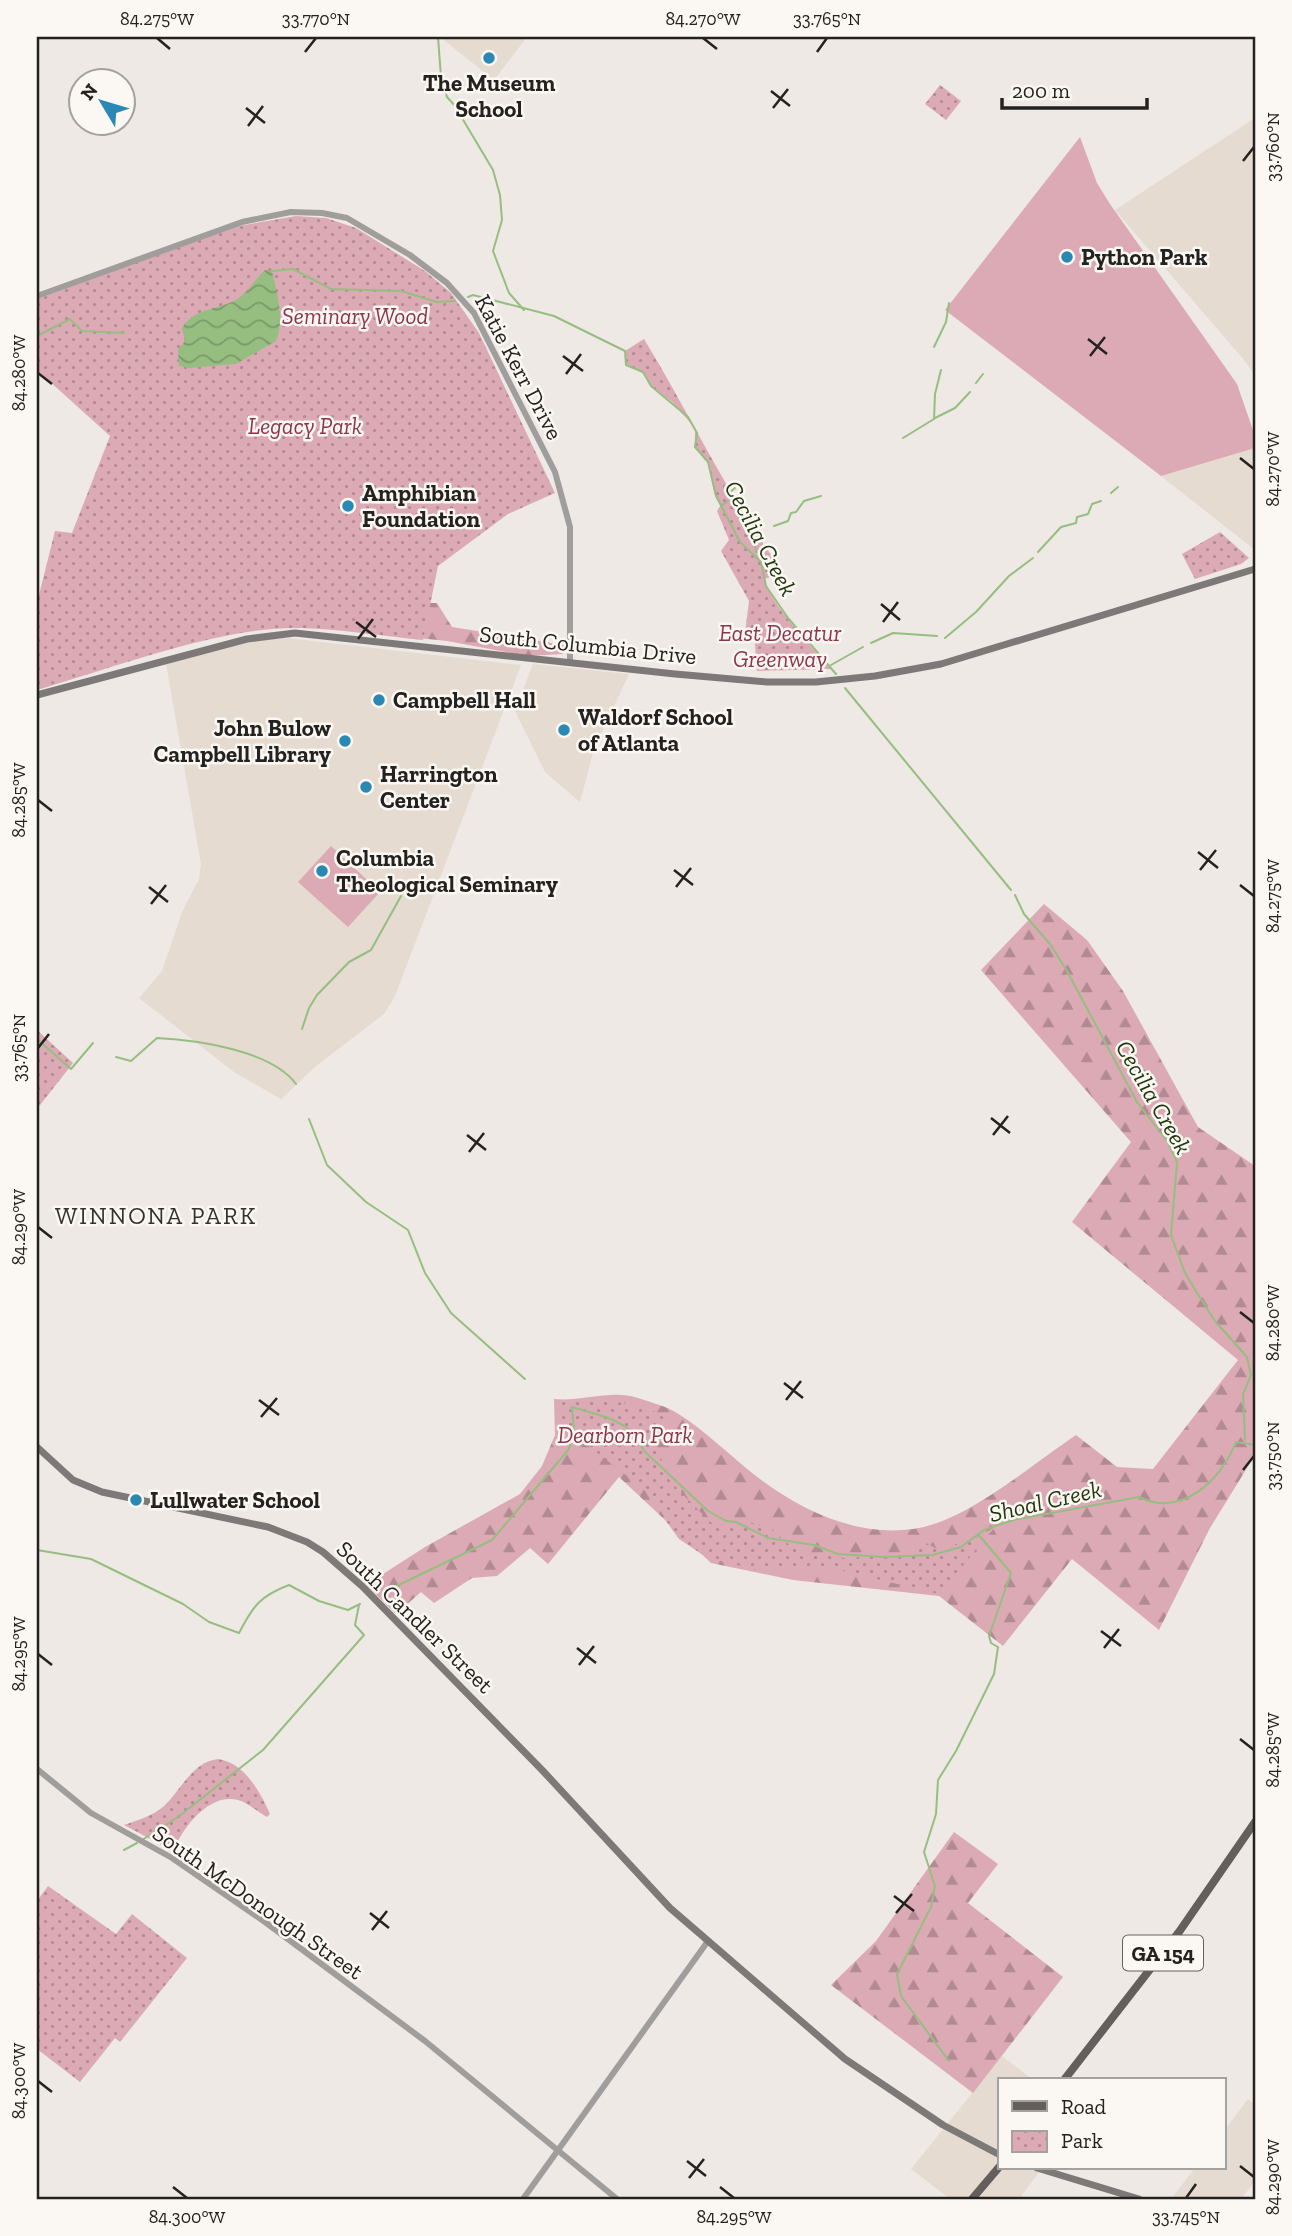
<svg xmlns="http://www.w3.org/2000/svg" width="1292" height="2236" viewBox="0 0 1292 2236" font-family="'Zilla Slab',serif">
  <style>
    .built { fill: #e5dbd0 }
    .grass { fill: #dcaab5 }
    .forest { fill: url(#forest-firs) }
    .park { fill: url(#park-dots) }
    .water { fill: url(#water-waves) }
    .lines { fill: none; stroke-linecap: round; stroke-linejoin: round }
    .stream { stroke: #96be81; stroke-width: 2 }
    .tertiary { stroke: #a09e9d; stroke-width: 6 }
    .secondary { stroke: #7d7978; stroke-width: 7 }
    .primary { stroke: #645f5d; stroke-width: 8 }
    .ticks { fill: none; stroke: #242220; stroke-width: 2.5 }
    .poi-dot { fill: #2a88b4; stroke: #fbf7f2; stroke-width: 2.5 }
    .labels { text-anchor: middle; dominant-baseline: central; stroke-width: 5; stroke-linejoin: round; paint-order: stroke }
    .shield { fill: #fbf7f2; stroke: #64625f; stroke-width: 2 }
    .shield-label { font-size: 21px; font-weight: bold; fill: #242220 }
    .poi-label { font-size: 23px; font-weight: bold; fill: #242220; stroke: #fbf7f2; text-anchor: start }
    .park-label { font-size: 23px; font-style: italic; fill: #8d334e; stroke: #fbf7f2 }
    .street-label { font-size: 23px; fill: #242220; stroke: #fbf7f2 }
    .water-label { font-size: 24px; font-style: italic; fill: #1d370c; stroke: #fbf7f2 }
    .neighbourhood-label { font-size: 24px; letter-spacing: 2px; fill: #35322e; stroke: #fbf7f2 }
    .neatline { fill: none; stroke: #242220; stroke-width: 2.5 }
    .ticks-label { font-size: 18px; text-anchor: middle; fill: #242220 }
  </style>
  <defs>
    <pattern id="forest-firs" width="22" height="20" patternUnits="userSpaceOnUse" patternTransform="scale(1.75)"><rect width="22" height="20" fill="#dcaab5"/><path d="M5 1l3.5 6h-7zM16 11l3.5 6h-7z" fill="#b28a93"/></pattern>
    <pattern id="park-dots" width="8" height="8" patternUnits="userSpaceOnUse" patternTransform="scale(1.75)"><rect width="8" height="8" fill="#dcaab5"/><path d="M2 2h.1M6 6h.1" fill="none" stroke="#b28a93" stroke-width="1.8" stroke-linecap="round"/></pattern>
    <pattern id="water-waves" width="16" height="10" patternUnits="userSpaceOnUse" patternTransform="scale(1.75)"><rect width="16" height="10" fill="#96be81"/><path d="M0 5q4-4 8 0t8 0" fill="none" stroke="#7a9a69"/></pattern>
  </defs>
  <rect width="100%" height="100%" fill="#eee9e4"/>
  <!-- built -->
  <g class="built">
    <path d="M440,37H527L494,80Z"/>
    <path d="M1255,118V376L1245,361L1115,210Z"/>
    <path d="M1255,448V550L1161,476Z"/>
    <path d="M287,638L521,665L395,996L384,1014L316,1066L281,1099L234,1072L139,998L162,971L182,912L199,879L201,864L166,663L255,640Z"/>
    <path d="M533,664L629,674L594,749L580,802L545,772L515,711Z"/>
    <path d="M1002,2056L1033,2080H1000V2168H1042L1019,2199H950L911,2169Z"/>
    <path d="M1248,2099L1255,2105V2181L1241,2199H1171L1195,2168H1224V2131Z"/>
  </g>
  <!-- grass -->
  <g class="grass">
    <path d="M1080,137L1097,183L1110,204L1237,384L1255,436V448L1161,476L945,310Z"/>
    <path d="M331,846L380,892L348,927L298,882Z"/>
  </g>
  <!-- forest -->
  <g class="forest">
    <path d="M430,603H437L452,627L564,645L563,654L527,656L447,641L380,634Z"/>
    <path d="M1044,904L1087,940L1123,991L1198,1127L1255,1166V1455L1210,1528L1159,1630L1072,1559L1003,1646L939,1596L793,1580L711,1563L619,1477L548,1564L530,1548L497,1576L472,1578L434,1603L421,1592L396,1614L366,1585L425,1547L520,1494L542,1466L555,1435L554,1399C581,1402 612,1389 638,1398C650,1402 666,1406 677,1413C705,1430 730,1456 756,1476C806,1515 874,1545 937,1523C981,1508 1036,1462 1076,1435L1117,1467L1153,1469L1238,1360L1072,1222L1131,1142L981,970Z"/>
    <path d="M954,1832L998,1864L968,1903L1063,1977L973,2093L831,1985L876,1941Z"/>
  </g>
  <!-- park -->
  <g class="park">
    <path d="M940,85L961,101L946,120L925,104Z"/>
    <path d="M296,216L326,218L356,228L425,271L451,293L479,333L555,493L508,514L438,566L423,640C382,636 341,629 301,628C223,626 113,668 37,690V603L55,531L72,533L110,436L37,370V299L233,227Z"/>
    <path d="M644,339C691,416 730,501 784,573L764,579C772,606 812,647 831,669L757,671L754,632L745,633L749,601L721,551L729,540L717,511L721,505L714,491L708,462L695,447V428L672,402L651,386L646,375L625,363V351Z"/>
    <path d="M1220,532L1249,558L1241,564L1195,579L1182,554Z"/>
    <path d="M37,1030L73,1063L37,1109Z"/>
    <path d="M603,1400L647,1407L667,1419L655,1444L670,1481L710,1522C721,1528 732,1523 744,1522C753,1521 762,1528 772,1529L784,1541L805,1555L831,1554L850,1560L870,1553L894,1560L926,1543L948,1555L955,1544L969,1542L995,1527L939,1594L839,1570H757L706,1557L679,1539L666,1521L654,1497L587,1445L562,1432L558,1402Z"/>
    <path d="M218,1759C244,1762 261,1793 270,1814L267,1817C257,1812 249,1803 238,1800C208,1793 183,1828 173,1851L124,1825C138,1820 153,1816 164,1806C182,1789 192,1762 218,1759Z"/>
    <path d="M48,1886L116,1934L132,1914L187,1958L120,2042L115,2038L80,2082L37,2049V1901Z"/>
  </g>
  <!-- water -->
  <path class="water" d="M265,270L272,271C277,293 285,320 276,341L236,364L189,368L179,366L178,350L185,341L182,328C196,306 219,311 239,298C250,290 255,279 265,270Z"/>
  <g class="lines">
    <!-- stream -->
    <g class="stream">
      <path d="M438,37L441,77L447,97L457,108L455,116L462,118L493,170L500,195L502,220L493,251L509,293L524,310"/>
      <path d="M272,271L293,269L331,289L401,291L437,302L455,301"/>
      <path d="M468,297L473,295L554,316L625,351L626,365L643,372L651,386L688,417L697,433L695,447L708,462L716,496L740,542L761,562L766,586L788,618L836,674"/>
      <path d="M37,336L70,319L82,331L124,333"/>
      <path d="M934,347L946,322L949,303"/>
      <path d="M976,383L983,374"/>
      <path d="M935,418L955,408L970,392"/>
      <path d="M903,438L934,419L935,394L941,370"/>
      <path d="M730,492L735,488"/>
      <path d="M1111,493L1118,487"/>
      <path d="M721,506L728,501"/>
      <path d="M774,526L788,521L791,513L796,512L804,501L821,496"/>
      <path d="M755,540L756,552"/>
      <path d="M1038,552L1061,527L1076,523L1077,517L1088,514L1092,504L1101,501"/>
      <path d="M945,638L976,612L1009,576L1033,558"/>
      <path d="M871,643L893,633L937,636"/>
      <path d="M831,665L863,647"/>
      <path d="M845,688L1011,890"/>
      <path d="M1015,895L1024,914L1050,944L1067,971L1137,1102L1168,1142L1177,1162L1171,1235L1185,1273L1197,1293L1215,1321L1247,1357L1251,1375L1243,1394L1245,1440"/>
      <path d="M302,1029L309,1008L317,995L349,962L371,950L401,896"/>
      <path d="M37,1039L71,1069L93,1043"/>
      <path d="M116,1057L131,1061L157,1038C196,1040 271,1050 296,1084"/>
      <path d="M309,1119L327,1165L366,1202L408,1230L425,1273L451,1313L525,1379"/>
      <path d="M37,1550L91,1559L183,1604L209,1622L239,1633C253,1606 260,1596 289,1585L319,1601L348,1610L360,1604"/>
      <path d="M382,1593L492,1540L569,1449L574,1430L572,1407C598,1415 635,1421 643,1450L708,1511L726,1521L736,1522L768,1538L814,1545L838,1554L884,1557L932,1555L961,1547L984,1530L1013,1520L1139,1497C1182,1518 1221,1480 1236,1442L1255,1445"/>
      <path d="M142,1840L178,1817L263,1750L364,1635L355,1625L359,1605"/>
      <path d="M124,1850L137,1843"/>
      <path d="M949,2061L901,1996L897,1974L931,1907L935,1886L924,1852L936,1814L938,1780L956,1751L994,1674L998,1647L991,1643L989,1636L1011,1573L978,1534"/>
    </g>
    <!-- tertiary -->
    <g class="tertiary">
      <path d="M37,296L242,222L291,212L322,213L347,218L410,255L447,283L474,313L555,472L570,527V662"/>
      <path d="M37,1769L91,1813L172,1858L265,1922L425,2041L617,2199"/>
      <path d="M523,2199L708,1941"/>
    </g>
    <!-- secondary -->
    <g class="secondary">
      <path d="M37,695L247,639L295,633L675,674L767,682H816L875,676L941,664L1255,569"/>
      <path d="M37,1447L73,1480L102,1492L268,1527L307,1542L323,1552L362,1586L543,1771L670,1908L845,2059L943,2125L1000,2155"/>
      <path d="M1037,2168L1139,2199"/>
    </g>
    <!-- primary -->
    <g class="primary">
      <path d="M1064,2080L1179,1932L1255,1822"/>
      <path d="M972,2199L1000,2166"/>
    </g>
  </g>
  <!-- ticks -->
  <path class="ticks" d="M157,38L170,49M703,38L717,49M305,52L316,38M817,52L827,38M771,91L790,106M246,108L265,123M773,108L788,89M248,126L263,106M1243,161L1254,147M1088,339L1107,354M563,356L583,371M1090,356L1105,337M38,373L52,384M566,374L581,354M1240,458L1254,469M881,604L900,620M356,622L376,637M883,622L898,602M358,639L373,619M38,800L52,811M1198,852L1218,868M674,870L693,885M1200,870L1216,850M1240,885L1254,896M149,887L168,902M676,887L691,868M151,904L166,885M38,1048L49,1034M991,1118L1010,1133M467,1135L486,1150M993,1135L1008,1116M469,1152L484,1133M38,1227L52,1238M1240,1312L1254,1323M784,1383L803,1398M259,1400L279,1415M786,1400L801,1381M261,1417L277,1398M1243,1470L1254,1456M1101,1631L1121,1646M577,1648L596,1663M1104,1648L1119,1629M38,1654L52,1665M579,1665L594,1646M1240,1739L1254,1750M894,1896L914,1911M370,1913L389,1928M896,1913L912,1894M372,1930L387,1911M38,2081L52,2092M687,2161L706,2176M1240,2166L1254,2177M689,2178L704,2159M173,2187L187,2198M720,2187L734,2198M1186,2198L1196,2184"/>
  <!-- markers -->
  <g class="poi-dot">
    <circle cx="489" cy="58" r="7"/>
    <circle cx="1067" cy="257" r="7"/>
    <circle cx="348" cy="506" r="7"/>
    <circle cx="379" cy="700" r="7"/>
    <circle cx="564" cy="730" r="7"/>
    <circle cx="345" cy="741" r="7"/>
    <circle cx="366" cy="787" r="7"/>
    <circle cx="322" cy="871" r="7"/>
    <circle cx="136" cy="1500" r="7"/>
  </g>
  <g class="labels">
    <!-- shield labels -->
    <rect class="shield" x="1123" y="1935.5" width="80" height="35" rx="5"/>
    <g class="shield-label">
      <text x="1163" y="1953">GA 154</text>
    </g>
    <!-- poi labels -->
    <g class="poi-label">
      <text x="489" y="83" text-anchor="middle">The Museum<tspan x="489" dy="26">School</tspan></text>
      <text x="1081" y="257">Python Park</text>
      <text x="362" y="493">Amphibian<tspan x="362" dy="26">Foundation</tspan></text>
      <text x="393" y="700">Campbell Hall</text>
      <text x="578" y="717">Waldorf School<tspan x="578" dy="26">of Atlanta</tspan></text>
      <text x="331" y="728" text-anchor="end">John Bulow<tspan x="331" dy="26">Campbell Library</tspan></text>
      <text x="380" y="774">Harrington<tspan x="380" dy="26">Center</tspan></text>
      <text x="336" y="858">Columbia<tspan x="336" dy="26">Theological Seminary</tspan></text>
      <text x="150" y="1500">Lullwater School</text>
    </g>
    <!-- park labels -->
    <g class="park-label">
      <text x="355" y="316">Seminary Wood</text>
      <text x="305" y="426">Legacy Park</text>
      <text x="780" y="633">East Decatur<tspan x="780" dy="26">Greenway</tspan></text>
      <text x="625" y="1435">Dearborn Park</text>
    </g>
    <!-- street labels -->
    <g class="street-label">
      <text transform="translate(519 367) rotate(62)">Katie Kerr Drive</text>
      <text transform="translate(588 645) rotate(6)">South Columbia Drive</text>
      <text transform="translate(415 1617) rotate(44)">South Candler Street</text>
      <text transform="translate(258 1902) rotate(35)">South McDonough Street</text>
    </g>
    <!-- water labels -->
    <g class="water-label">
      <text transform="translate(761 538) rotate(62)">Cecilia Creek</text>
      <text transform="translate(1154 1097) rotate(60)">Cecilia Creek</text>
      <text transform="translate(1045 1501) rotate(-13)">Shoal Creek</text>
    </g>
    <!-- neighbourhood labels -->
    <g class="neighbourhood-label">
      <text x="156" y="1215">WINNONA PARK</text>
    </g>
  </g>
  <!-- border -->
  <rect width="1292" height="2236" fill="none" stroke="#fbf7f2" stroke-width="77"/>
  <!-- legend -->
  <rect x="998" y="2078" width="228" height="91" fill="#fbf7f2" stroke="#a5a29e" stroke-width="2"/>
  <rect x="1012" y="2101" width="35" height="10" fill="#645f5d" stroke="#a5a29e" stroke-width="2"/>
  <text x="1061" y="2114" font-size="21" fill="#242220">Road</text>
  <rect x="1012" y="2131" width="35" height="21" fill="url(#park-dots)" stroke="#a5a29e" stroke-width="2"/>
  <text x="1061" y="2148" font-size="21" fill="#242220">Park</text>
  <!-- north arrow -->
  <g transform="translate(102 102) rotate(308)"><circle r="33" fill="#fbf7f2" stroke="#a5a29e" stroke-width="2"/>
  <path d="M0-5L12 26L0 18L-12 26Z" fill="#2a88b4"/>
  <text y="-10" font-size="19" font-weight="bold" text-anchor="middle" fill="#242220">N</text>
  </g>
  <!-- scale -->
  <path d="M1002 98v10h145v-10" fill="none" stroke="#242220" stroke-width="3.5"/>
  <text x="1012" y="98" font-size="21" fill="#242220" stroke="#fbf7f2" stroke-width="5" paint-order="stroke">200 m</text>
  <rect x="38" y="38" width="1216" height="2160" class="neatline"/>
  <g class="ticks-label">
    <text x="157" y="25">84.275°W</text>
    <text x="316" y="25">33.770°N</text>
    <text x="703" y="25">84.270°W</text>
    <text x="827" y="25">33.765°N</text>
    <text transform="translate(1273 147) rotate(-90)" y="6">33.760°N</text>
    <text transform="translate(19 373) rotate(-90)" y="6">84.280°W</text>
    <text transform="translate(1273 469) rotate(-90)" y="6">84.270°W</text>
    <text transform="translate(19 800) rotate(-90)" y="6">84.285°W</text>
    <text transform="translate(1273 896) rotate(-90)" y="6">84.275°W</text>
    <text transform="translate(19 1048) rotate(-90)" y="6">33.765°N</text>
    <text transform="translate(19 1227) rotate(-90)" y="6">84.290°W</text>
    <text transform="translate(1273 1323) rotate(-90)" y="6">84.280°W</text>
    <text transform="translate(1273 1456) rotate(-90)" y="6">33.750°N</text>
    <text transform="translate(19 1654) rotate(-90)" y="6">84.295°W</text>
    <text transform="translate(1273 1750) rotate(-90)" y="6">84.285°W</text>
    <text transform="translate(19 2081) rotate(-90)" y="6">84.300°W</text>
    <text transform="translate(1273 2177) rotate(-90)" y="6">84.290°W</text>
    <text x="187" y="2223">84.300°W</text>
    <text x="734" y="2223">84.295°W</text>
    <text x="1186" y="2223">33.745°N</text>
  </g>
</svg>
